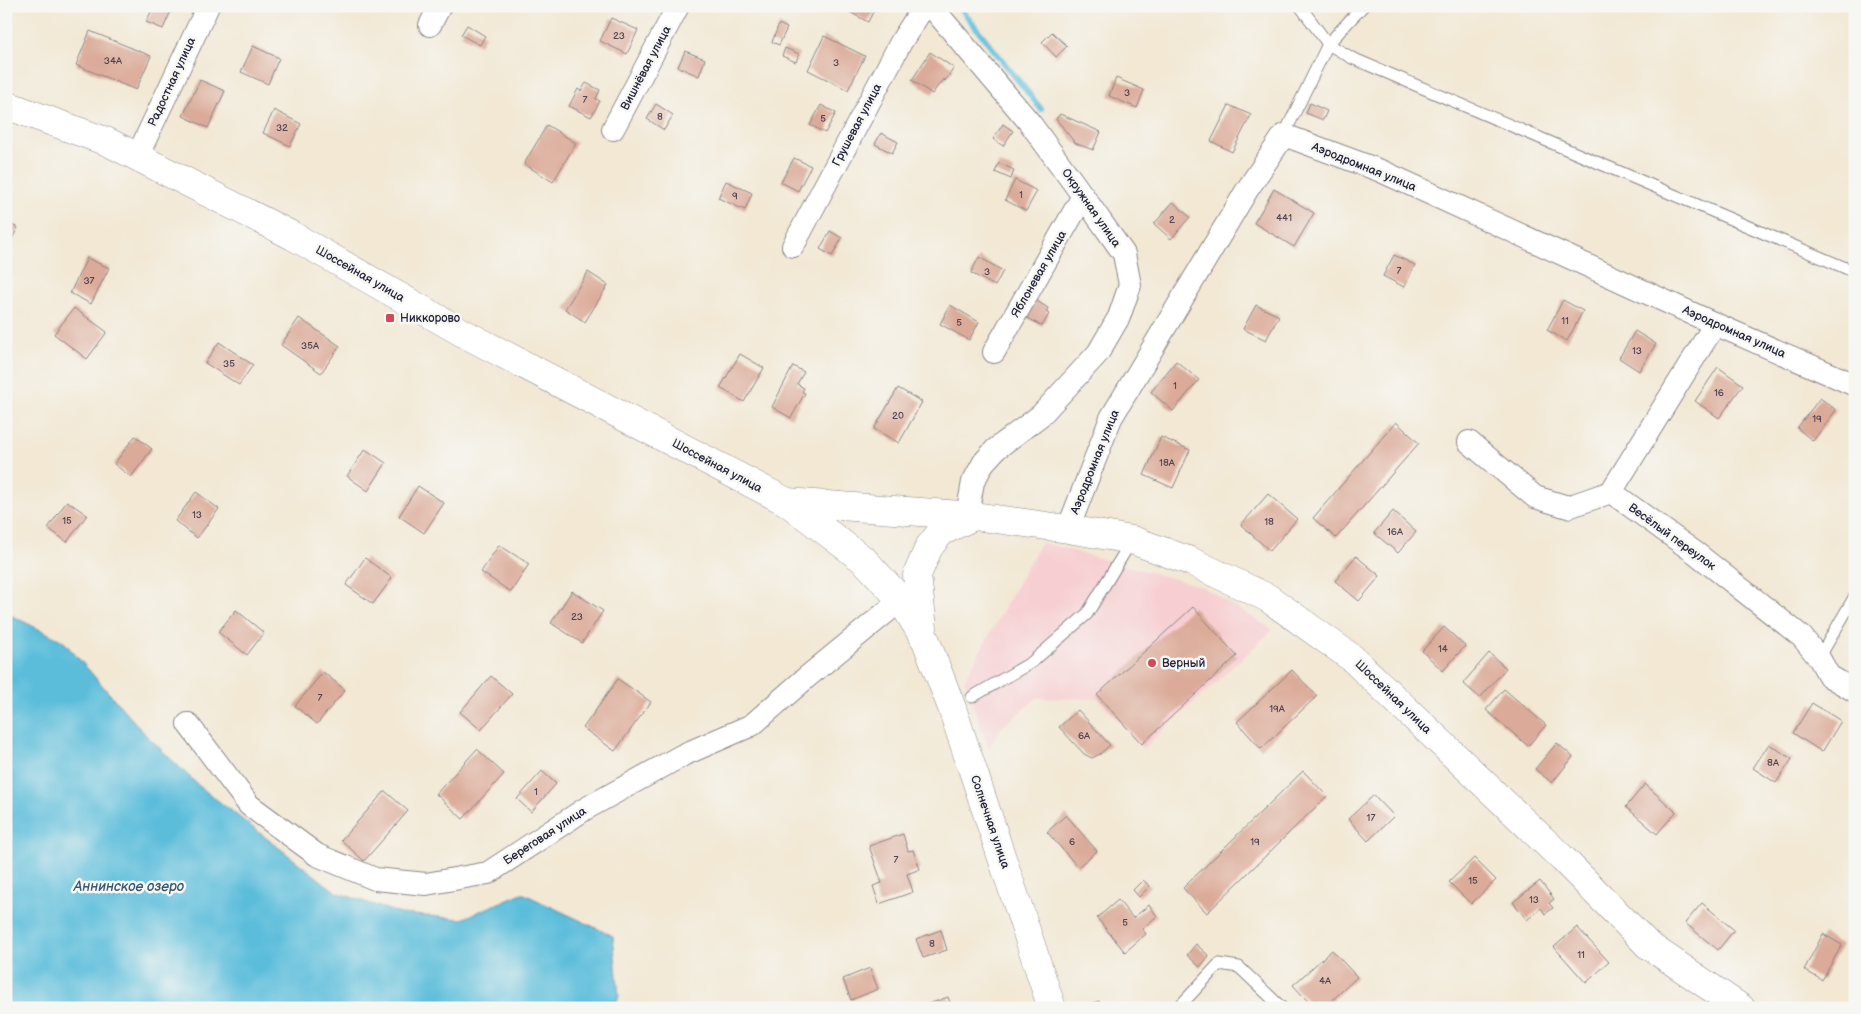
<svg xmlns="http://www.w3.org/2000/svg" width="1861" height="1014" viewBox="0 0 1861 1014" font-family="'Balsamiq Sans',sans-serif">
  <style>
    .built { fill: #f7cfd2 }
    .water { fill: #5cbddb; stroke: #3f708b }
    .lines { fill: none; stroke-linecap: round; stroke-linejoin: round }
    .stream { stroke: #5cbddb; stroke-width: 6 }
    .building { fill: #dbaa98 }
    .lane-casing { stroke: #8a8588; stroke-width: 13 }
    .street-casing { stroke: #8a8588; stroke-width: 24 }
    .secondary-casing { stroke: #8a8588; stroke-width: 29 }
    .lane { stroke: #fff; stroke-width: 11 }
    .street { stroke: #fff; stroke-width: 22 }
    .secondary { stroke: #fff; stroke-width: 28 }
    .poi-dot { fill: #d1495b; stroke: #f6f6f2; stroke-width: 2 }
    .labels { text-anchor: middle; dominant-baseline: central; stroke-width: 5; stroke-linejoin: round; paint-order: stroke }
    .number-label { font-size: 10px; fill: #504452 }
    .street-label { font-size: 12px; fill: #22223b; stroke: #f6f6f2 }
    .poi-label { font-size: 12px; fill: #22223b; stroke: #f6f6f2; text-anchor: start }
    .water-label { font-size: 14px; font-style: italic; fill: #365873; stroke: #f6f6f2 }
  </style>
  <rect width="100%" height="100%" fill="#f6f6f2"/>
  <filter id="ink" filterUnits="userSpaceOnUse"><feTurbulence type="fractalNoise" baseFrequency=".02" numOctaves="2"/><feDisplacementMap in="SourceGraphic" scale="10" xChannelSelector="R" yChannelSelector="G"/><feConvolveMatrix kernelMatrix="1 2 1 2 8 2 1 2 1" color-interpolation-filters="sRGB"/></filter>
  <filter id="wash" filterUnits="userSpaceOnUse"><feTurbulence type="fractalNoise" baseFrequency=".0096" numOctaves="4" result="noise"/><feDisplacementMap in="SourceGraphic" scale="20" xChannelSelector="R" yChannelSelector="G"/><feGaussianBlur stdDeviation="1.12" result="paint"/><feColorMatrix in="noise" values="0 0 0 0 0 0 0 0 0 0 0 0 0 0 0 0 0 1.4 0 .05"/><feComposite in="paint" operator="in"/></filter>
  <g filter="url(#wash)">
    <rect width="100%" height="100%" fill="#f2e8d4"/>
    <!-- built -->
    <path class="built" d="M1041,542L1203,587L1273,630L1143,749L1098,699L1037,698L1001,728L989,748L964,680Z"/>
    <!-- water -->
    <path class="water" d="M6,613L63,641L145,734L199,786L336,892L401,914L462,919L522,893L613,936L619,996L614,1008H6Z"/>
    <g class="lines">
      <!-- stream -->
      <path class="stream" d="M959,6L1041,109"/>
    </g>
    <g id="blocks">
      <!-- building -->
      <g class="building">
        <path d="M154,6H160L171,11L163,29L146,22Z"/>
        <path d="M839,6H876L868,22Z"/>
        <path d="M611,18L638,30L627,54L600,41Z"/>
        <path d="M779,24L787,28L779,45L772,42Z"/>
        <path d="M467,25L485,36L480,45L461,35Z"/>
        <path d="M90,31L151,56L136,90L76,65Z"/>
        <path d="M1052,32L1067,46L1056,57L1042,42Z"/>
        <path d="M824,36L865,56L848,90L808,70Z"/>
        <path d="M253,46L279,58L268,84L241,72Z"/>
        <path d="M785,48L799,54L796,62L782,56Z"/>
        <path d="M685,51L705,59L699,76L678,67Z"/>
        <path d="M930,52L954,68L945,81L943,79L932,94L912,80Z"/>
        <path d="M1116,78L1144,90L1137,108L1109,96Z"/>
        <path d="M200,80L225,91L208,128L183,116Z"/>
        <path d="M586,83L600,90L596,99L600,101L591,117L569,106L578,89L581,91Z"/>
        <path d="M1310,103L1327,111L1323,120L1306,113Z"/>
        <path d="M656,104L673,115L664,130L647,119Z"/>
        <path d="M821,105L836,113L825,133L810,125Z"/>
        <path d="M1229,105L1251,115L1232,152L1211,141Z"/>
        <path d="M274,110L301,124L290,146L263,133Z"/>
        <path d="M1060,114L1101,132L1093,150L1075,143L1056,119Z"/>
        <path d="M1003,124L1013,131L1003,146L993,139Z"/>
        <path d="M547,125L576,143L553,182L524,164Z"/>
        <path d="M881,133L898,142L892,153L875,144Z"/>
        <path d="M794,158L811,166L798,191L781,182Z"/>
        <path d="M999,163L1014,170L1011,179L995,172Z"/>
        <path d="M1015,180L1037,191L1026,211L1005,200Z"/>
        <path d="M726,181L752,193L745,210L718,198Z"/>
        <path d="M1274,189L1314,213L1294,247L1254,223Z"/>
        <path d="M1173,202L1190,217L1171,239L1154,224Z"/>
        <path d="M6,222L18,228L6,249Z"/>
        <path d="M830,231L842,238L832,256L820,249Z"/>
        <path d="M1394,255L1415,265L1404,287L1383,276Z"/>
        <path d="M979,257L1003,271L995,286L971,273Z"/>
        <path d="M87,258L109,268L91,304L70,293Z"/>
        <path d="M588,272L608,285L585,322L565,309Z"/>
        <path d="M1032,298L1048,308L1046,312L1049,314L1042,326L1022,315Z"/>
        <path d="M1563,300L1583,311L1567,341L1547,330Z"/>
        <path d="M950,305L979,322L969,340L940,324Z"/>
        <path d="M1256,305L1279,316L1266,340L1243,329Z"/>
        <path d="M74,308L107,332L87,359L54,334Z"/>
        <path d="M299,318L340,346L321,373L281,345Z"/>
        <path d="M1635,331L1656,344L1639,371L1619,358Z"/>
        <path d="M219,342L253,365L239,385L205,363Z"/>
        <path d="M740,354L764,368L744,402L720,388Z"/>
        <path d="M1176,361L1199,380L1173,411L1151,392Z"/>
        <path d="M793,366L804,372L797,384L804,388L802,392L805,393L791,418L772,407Z"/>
        <path d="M1718,367L1743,385L1719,418L1695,401Z"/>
        <path d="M898,388L922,402L899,443L874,429Z"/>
        <path d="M1820,398L1836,410L1813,441L1797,428Z"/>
        <path d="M1396,422L1419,443L1336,538L1313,518Z"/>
        <path d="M135,436L152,449L131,477L114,464Z"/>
        <path d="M1161,437L1190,450L1173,488L1144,475Z"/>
        <path d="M365,449L386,463L368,491L347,476Z"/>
        <path d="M418,486L444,503L424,533L399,516Z"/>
        <path d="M196,492L219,509L197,538L175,521Z"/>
        <path d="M1268,494L1297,519L1270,551L1241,525Z"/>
        <path d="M67,501L87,515L67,542L48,528Z"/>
        <path d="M1393,511L1416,532L1398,553L1374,533Z"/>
        <path d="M499,545L529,564L511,592L481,572Z"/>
        <path d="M1356,556L1380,576L1359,601L1335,581Z"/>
        <path d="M365,558L392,578L373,604L346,585Z"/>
        <path d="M572,591L603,611L582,643L551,623Z"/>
        <path d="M1193,607L1237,656L1142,744L1097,695Z"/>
        <path d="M236,610L264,633L247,655L218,632Z"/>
        <path d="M1444,627L1465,646L1443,671L1422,651Z"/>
        <path d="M1489,653L1506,668L1480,698L1463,683Z"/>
        <path d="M1292,670L1317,696L1261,749L1237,722Z"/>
        <path d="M323,672L345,690L317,724L295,706Z"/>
        <path d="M491,676L512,694L481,730L460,712Z"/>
        <path d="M618,679L651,702L615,751L583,728Z"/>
        <path d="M1504,689L1546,725L1528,746L1486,710Z"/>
        <path d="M1812,703L1841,721L1822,752L1793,733Z"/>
        <path d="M1078,710L1110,745L1100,754L1092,758L1084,754L1059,727Z"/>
        <path d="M1557,743L1573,757L1552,783L1535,769Z"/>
        <path d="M1769,744L1792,759L1776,783L1753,768Z"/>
        <path d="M477,749L504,774L463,819L436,794Z"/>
        <path d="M542,771L556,784L531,812L517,799Z"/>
        <path d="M1303,771L1327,796L1207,913L1183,888Z"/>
        <path d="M1645,784L1676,812L1657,834L1626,807Z"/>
        <path d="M385,791L408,811L364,861L341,840Z"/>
        <path d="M1374,795L1394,816L1368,841L1348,819Z"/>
        <path d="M1066,815L1097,851L1078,867L1047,832Z"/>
        <path d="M903,834L908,851L913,850L920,869L907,874L913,892L879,904L873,886L882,883L869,846Z"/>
        <path d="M1474,858L1496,880L1471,904L1449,882Z"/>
        <path d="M1143,880L1150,886L1139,897L1133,890Z"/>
        <path d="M1540,881L1554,899L1549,903L1553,908L1545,914L1541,908L1527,920L1513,902Z"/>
        <path d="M1118,900L1133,918L1149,905L1157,916L1142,929L1146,934L1125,952L1097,918Z"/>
        <path d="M1702,903L1734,930L1718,950L1685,923Z"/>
        <path d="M1577,927L1609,962L1586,983L1554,947Z"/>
        <path d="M941,930L947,950L923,958L916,939Z"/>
        <path d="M1823,934L1842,945L1822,980L1804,970Z"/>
        <path d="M1196,944L1209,956L1200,967L1187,955Z"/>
        <path d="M1332,950L1357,977L1324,1008H1314L1293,985Z"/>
        <path d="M870,968L878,989L851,1000L843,979Z"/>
        <path d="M948,997L952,1008H924L923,1006Z"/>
        <path d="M1099,1001L1101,1008H1090L1089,1004Z"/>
      </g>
    </g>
  </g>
  <g filter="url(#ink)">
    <use href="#blocks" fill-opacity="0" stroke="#8a8588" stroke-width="1"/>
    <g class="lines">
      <!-- lane casing -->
      <g class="lane-casing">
        <g id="lane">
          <path d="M1300,6L1328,44L1352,58L1855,272"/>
          <path d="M1284,135L1328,44L1363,6"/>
          <path d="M1819,658L1855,596"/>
          <path d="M972,697L1032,662L1087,614L1132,540"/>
          <path d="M1178,1008L1219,964L1239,967L1282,1008"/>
        </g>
      </g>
      <!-- street casing -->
      <g class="street-casing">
        <g id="street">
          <path d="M931,6L1030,123L1083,196L1124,254L1130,285L1119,317L1098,353L1041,415L996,449L984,462L973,482L967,515"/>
          <path d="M430,25L440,6"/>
          <path d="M613,129L678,6"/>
          <path d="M137,157L208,6"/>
          <path d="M793,246L901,42L924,6"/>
          <path d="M994,352L1083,196"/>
          <path d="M1469,442L1535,497L1568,507L1611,492L1697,554L1802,637L1819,658L1829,676L1855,691"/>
          <path d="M1611,492L1715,324"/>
          <path d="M1068,529L1111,418L1247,190L1284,135L1381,171L1715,324L1855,385"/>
          <path d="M188,724L249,805L317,855L375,879L426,884L488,873L585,809L683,755L752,725L807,677L901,600"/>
        </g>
      </g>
      <!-- secondary casing -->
      <g class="secondary-casing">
        <g id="secondary">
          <path d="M6,105L108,142L293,236L465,334L787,502L865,561L901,600L926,641L952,708L1052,1008"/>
          <path d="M787,502L974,516L1068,529L1132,540L1190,561L1268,598L1352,658L1563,859L1648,945L1741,1008"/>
          <path d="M923,628L917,575L929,547L941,532L974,516"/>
        </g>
      </g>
      <!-- lane -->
      <use href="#lane" class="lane"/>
      <!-- street -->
      <use href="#street" class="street"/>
      <!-- secondary -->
      <use href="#secondary" class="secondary"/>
    </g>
  </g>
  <!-- markers -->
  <g class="poi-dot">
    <rect x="385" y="313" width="10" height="10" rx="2.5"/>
    <circle cx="1152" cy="663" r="5"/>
  </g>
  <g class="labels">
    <!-- number labels -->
    <g class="number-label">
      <text x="619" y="36">23</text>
      <text x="113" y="61">34А</text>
      <text x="836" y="63">3</text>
      <text x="1127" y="93">3</text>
      <text x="585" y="100">7</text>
      <text x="660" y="117">8</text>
      <text x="823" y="119">5</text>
      <text x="282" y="128">32</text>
      <text x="1021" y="195">1</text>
      <text x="735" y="196">9</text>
      <text x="1284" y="218">441</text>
      <text x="1172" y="220">2</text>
      <text x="1399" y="271">7</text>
      <text x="987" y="272">3</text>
      <text x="89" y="281">37</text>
      <text x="1565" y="321">11</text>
      <text x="959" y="323">5</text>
      <text x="310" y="346">35А</text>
      <text x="1637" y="351">13</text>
      <text x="229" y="364">35</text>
      <text x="1175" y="386">1</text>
      <text x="1719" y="393">16</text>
      <text x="898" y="416">20</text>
      <text x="1817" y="419">19</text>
      <text x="1167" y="463">18А</text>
      <text x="197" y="515">13</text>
      <text x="67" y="521">15</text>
      <text x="1269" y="522">18</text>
      <text x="1395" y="532">16А</text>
      <text x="577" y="617">23</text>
      <text x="1443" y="649">14</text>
      <text x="320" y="698">7</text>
      <text x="1277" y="709">19А</text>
      <text x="1084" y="736">6А</text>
      <text x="1773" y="763">8А</text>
      <text x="536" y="792">1</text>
      <text x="1371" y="818">17</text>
      <text x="1072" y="842">6</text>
      <text x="1255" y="842">19</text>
      <text x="896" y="860">7</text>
      <text x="1473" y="881">15</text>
      <text x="1534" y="900">13</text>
      <text x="1125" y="923">5</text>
      <text x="932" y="944">8</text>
      <text x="1581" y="955">11</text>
      <text x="1325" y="981">4А</text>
    </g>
    <!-- street labels -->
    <g class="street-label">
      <text transform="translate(646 68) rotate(-62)">Вишнёвая улица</text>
      <text transform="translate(172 82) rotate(-65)">Радостная улица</text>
      <text transform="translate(857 125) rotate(-62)">Грушевая улица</text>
      <text transform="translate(1364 167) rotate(22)">Аэродромная улица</text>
      <text transform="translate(1091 208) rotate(55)">Окружная улица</text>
      <text transform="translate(360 274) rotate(30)">Шоссейная улица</text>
      <text transform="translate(1039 274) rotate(-60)">Яблоневая улица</text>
      <text transform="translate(1734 332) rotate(24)">Аэродромная улица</text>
      <text transform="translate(1095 462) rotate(-68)">Аэродромная улица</text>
      <text transform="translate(717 466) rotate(28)">Шоссейная улица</text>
      <text transform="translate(1672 537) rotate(36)">Весёлый переулок</text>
      <text transform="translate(1393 697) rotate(44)">Шоссейная улица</text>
      <text transform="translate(990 822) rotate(71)">Солнечная улица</text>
      <text transform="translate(545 836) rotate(-33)">Береговая улица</text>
    </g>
    <!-- poi labels -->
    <g class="poi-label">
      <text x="400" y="318">Никкорово</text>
      <text x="1162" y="663">Верный</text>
    </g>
    <!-- water labels -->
    <g class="water-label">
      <text x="129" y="886">Аннинское озеро</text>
    </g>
  </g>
  <!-- margin -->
  <rect width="1861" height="1014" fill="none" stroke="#f6f6f2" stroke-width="25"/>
</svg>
